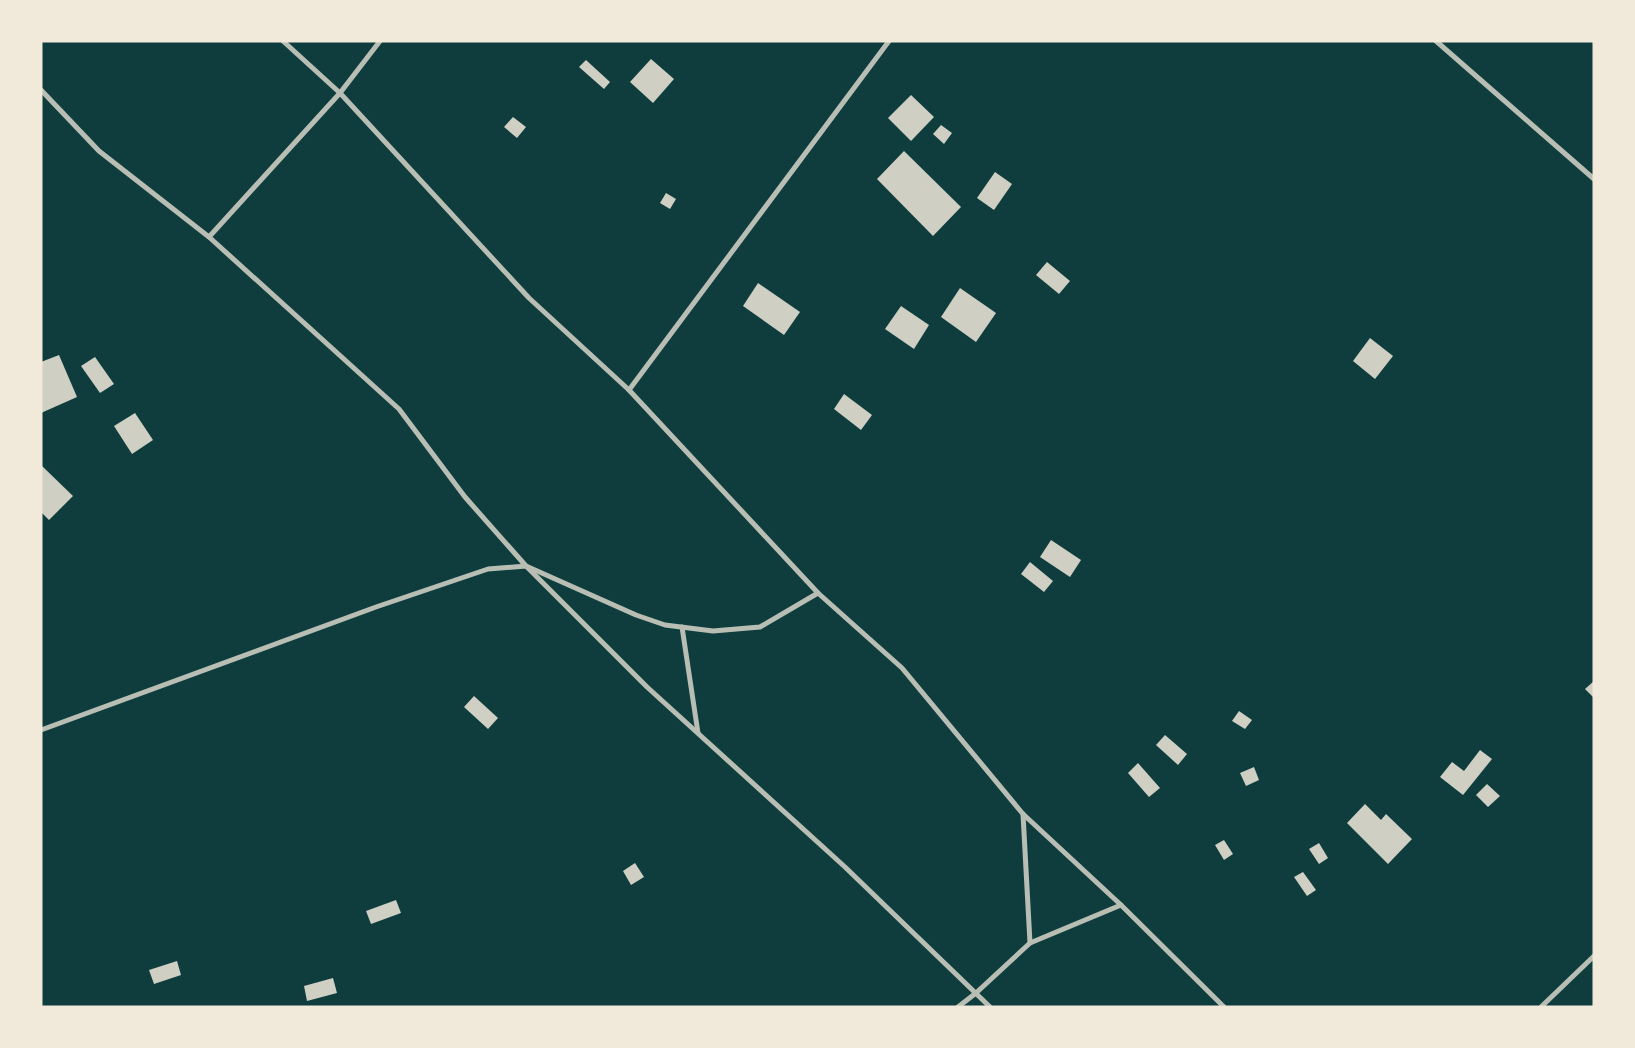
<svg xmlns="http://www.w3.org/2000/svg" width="1635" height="1048" viewBox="0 0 1635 1048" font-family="Cabin,sans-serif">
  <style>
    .building { fill: #cfcfc3 }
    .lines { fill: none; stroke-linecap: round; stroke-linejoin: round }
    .minor { stroke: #b8beb3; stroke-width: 5 }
  </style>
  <rect width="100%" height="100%" fill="#0f3d3e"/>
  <!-- building -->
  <g class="building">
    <path d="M651,59L674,79L653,103L630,82Z"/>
    <path d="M586,60L610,82L604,89L579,67Z"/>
    <path d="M911,95L934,117L911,141L888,118Z"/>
    <path d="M513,117L526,127L517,138L504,127Z"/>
    <path d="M941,125L952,133L944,144L933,134Z"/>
    <path d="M904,151L961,207L933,236L877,179Z"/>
    <path d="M995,172L1012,184L994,210L977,198Z"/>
    <path d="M666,193L676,199L670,209L660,203Z"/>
    <path d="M1047,262L1070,281L1059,294L1036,275Z"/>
    <path d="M758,283L800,312L784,335L743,306Z"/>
    <path d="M960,288L996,313L976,342L941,317Z"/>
    <path d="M901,306L929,325L914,349L885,329Z"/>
    <path d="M1370,338L1393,356L1375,379L1353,361Z"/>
    <path d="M59,355L77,397L41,413V362Z"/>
    <path d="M95,357L114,384L100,393L81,366Z"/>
    <path d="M844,394L872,415L861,430L834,409Z"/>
    <path d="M135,413L153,440L132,454L114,426Z"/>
    <path d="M41,465L73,496L49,520L41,512Z"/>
    <path d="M1051,540L1081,560L1070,577L1040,557Z"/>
    <path d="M1030,562L1053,581L1044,592L1021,574Z"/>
    <path d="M1594,681V696L1593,697L1585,689Z"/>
    <path d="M474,696L498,718L488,729L464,707Z"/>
    <path d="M1239,711L1252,720L1245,729L1232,721Z"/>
    <path d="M1165,735L1187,754L1178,765L1156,745Z"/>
    <path d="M1480,750L1492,759L1463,795L1440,777L1452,762L1464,771Z"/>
    <path d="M1138,763L1160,788L1149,797L1128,773Z"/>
    <path d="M1254,767L1259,780L1246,786L1240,773Z"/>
    <path d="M1487,784L1500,796L1488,807L1476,795Z"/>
    <path d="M1365,804L1381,820L1386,814L1412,839L1388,864L1347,823Z"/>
    <path d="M1224,840L1233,854L1224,860L1215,845Z"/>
    <path d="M1319,843L1328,858L1319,864L1309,849Z"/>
    <path d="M635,863L644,877L631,885L623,871Z"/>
    <path d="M1303,872L1316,890L1307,896L1294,877Z"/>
    <path d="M396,900L401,913L371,924L366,911Z"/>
    <path d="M177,961L181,975L154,984L149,970Z"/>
    <path d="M333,978L337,993L307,1001L304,986Z"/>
  </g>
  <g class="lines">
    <!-- minor -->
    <g class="minor">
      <path d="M283,41L340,93L529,298L629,390L818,593L902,668L1023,814L1121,905L1224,1007"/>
      <path d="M1436,41L1594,179"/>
      <path d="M41,90L99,151L209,237L399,409L465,497L526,566L647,687L845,867L990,1007"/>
      <path d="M209,237L340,93L380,41"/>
      <path d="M629,390L889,41"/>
      <path d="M682,627L698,733"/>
      <path d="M41,730L376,607L488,569L526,566L636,615L665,625L713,631L760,627L818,593"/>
      <path d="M1023,814L1030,943"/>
      <path d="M958,1007L976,993L1030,943L1121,905"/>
      <path d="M1541,1007L1594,956"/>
    </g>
  </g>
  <!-- border -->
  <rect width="1635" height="1048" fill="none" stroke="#f1e9da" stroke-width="85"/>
</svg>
